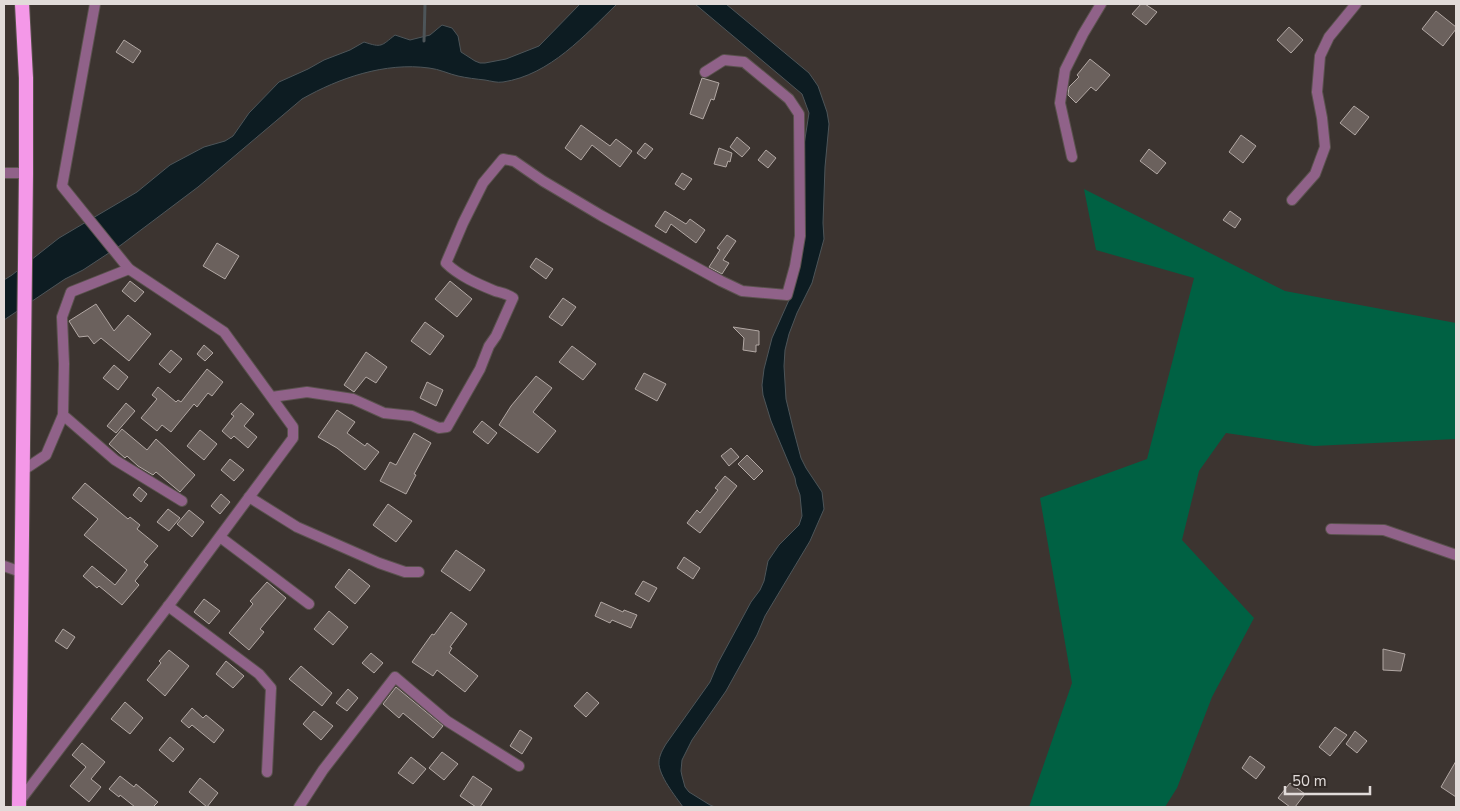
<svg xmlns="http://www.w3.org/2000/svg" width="1460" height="811" viewBox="0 0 1460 811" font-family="'Nunito Sans',sans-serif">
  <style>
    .green { fill: #006143 }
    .water { fill: #0d1c22; stroke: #4d5559 }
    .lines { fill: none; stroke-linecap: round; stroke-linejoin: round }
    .stream { stroke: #4d5559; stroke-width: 3 }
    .building { fill: #6b615d; stroke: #b2a8a4 }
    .minor-casing { stroke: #5a524e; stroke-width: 12 }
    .trunk-casing { stroke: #5a524e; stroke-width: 16 }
    .minor { stroke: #906289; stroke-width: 10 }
    .trunk { stroke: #f498e8; stroke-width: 14 }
  </style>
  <rect width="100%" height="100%" fill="#3c3430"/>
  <!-- green -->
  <path class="green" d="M1084,189L1285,291L1456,323V439L1314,446L1226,433L1199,471L1182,540L1254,618L1212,697L1177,788L1165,807H1029L1072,683L1040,498L1147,459L1194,278L1096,250Z"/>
  <!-- water -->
  <g class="water">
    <path d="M580,4H617C585,35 550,75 503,82C497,83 491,81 485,80C476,79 467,78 458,76C449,74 439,69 429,68C385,62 339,78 302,99L198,187L121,245L83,270L65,279L4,320V280L12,275L59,238L137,192L170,165L204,147L225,141L233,136L249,113L279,82L308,69L324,60L350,50L364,42C382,48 381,46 395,35L410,40L430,35L442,25L452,28L458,36L461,52L475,61L480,63H485L506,59L539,46Z"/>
    <path d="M695,4H726L809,73L818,86L827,112L829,124L825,167L823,223L824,239L812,283L797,313L789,334L785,350L784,366L786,399L793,428L801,458L806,468L822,492L824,509L810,541L765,616L757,635L726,691L692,740L682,760L681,771L682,776L685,787L689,792L710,805L715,807H728H683C676,797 658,775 659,762C659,756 663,749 666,744L710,682L718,663L751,602L760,590L764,581L768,561L779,545L799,525L802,516L800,495L796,484L795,478L771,421L763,395L762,385L764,369L772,338L789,300L804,238V145L809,113L802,94Z"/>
  </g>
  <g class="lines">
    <!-- stream -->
    <path class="stream" d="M424,41L425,4"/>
  </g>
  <!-- building -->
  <g class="building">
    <path d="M1141,4H1145L1157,12L1146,25L1132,14Z"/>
    <path d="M1436,11L1456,27V29L1443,46L1422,29Z"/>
    <path d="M1289,27L1303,40L1291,53L1277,40Z"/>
    <path d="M124,40L141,51L133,63L116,52Z"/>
    <path d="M1090,59L1110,75L1096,91L1091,87L1076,103L1068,95L1069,87L1079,77L1077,75Z"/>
    <path d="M702,78L719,83L714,100L711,99L703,119L690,114Z"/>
    <path d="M1354,106L1369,117L1355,135L1340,123Z"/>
    <path d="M581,125L610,146L616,139L632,151L620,167L592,145L581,160L565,148Z"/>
    <path d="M1241,135L1256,146L1243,163L1229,152Z"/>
    <path d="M737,137L750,148L742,157L730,147Z"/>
    <path d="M645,143L653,149L645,159L637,153Z"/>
    <path d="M719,148L732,153L730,162L728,161L726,167L714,164Z"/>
    <path d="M1149,149L1166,163L1157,174L1140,161Z"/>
    <path d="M766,150L776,158L768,168L758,160Z"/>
    <path d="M682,173L692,179L684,190L675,184Z"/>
    <path d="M665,211L686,224L690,219L705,230L696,243L671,224L666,233L655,226Z"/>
    <path d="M1230,211L1241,219L1235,228L1223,220Z"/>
    <path d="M727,235L736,241L723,260L729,263L722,274L709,267L720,250L717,248Z"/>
    <path d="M217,243L239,256L225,279L203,266Z"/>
    <path d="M536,258L553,269L546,279L530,267Z"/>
    <path d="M130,281L144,292L135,302L122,291Z"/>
    <path d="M450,281L472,299L457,317L435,299Z"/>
    <path d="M563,298L576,307L562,326L549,317Z"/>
    <path d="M96,304L114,331L128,315L151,334L129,361L101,338L94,344L88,336L79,337L69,321Z"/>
    <path d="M425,322L444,336L430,355L411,341Z"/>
    <path d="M733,327L759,331V345H756V352L743,350L744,338Z"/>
    <path d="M204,345L213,353L205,361L197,354Z"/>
    <path d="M572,346L596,364L583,380L559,362Z"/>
    <path d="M171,350L182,359L170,373L159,364Z"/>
    <path d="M366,352L387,367L376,383L366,377L354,392L344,385Z"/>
    <path d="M114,365L128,377L118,390L103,378Z"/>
    <path d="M207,369L223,382L212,396L208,393L197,407L194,404L171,432L162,425L157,431L141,418L157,399L152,395L158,387L176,402L178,400L181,402Z"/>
    <path d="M644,373L666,384L657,401L635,389Z"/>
    <path d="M536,376L552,388L533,412L556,431L538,453L499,425L511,406Z"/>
    <path d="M427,382L443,390L436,406L420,398Z"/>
    <path d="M126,403L135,411L116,433L107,426Z"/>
    <path d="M241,403L254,414L244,426L257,437L248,448L234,436L231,439L222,431L234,416L231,414Z"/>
    <path d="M337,410L355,422L347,433L365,446L367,443L379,452L365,470L337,448L318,437Z"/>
    <path d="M482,421L497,433L488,444L473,432Z"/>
    <path d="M122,429L147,450L156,439L195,475L180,492L156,472L153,475L138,466L127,456L125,458L109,444Z"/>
    <path d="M200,430L217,444L204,460L187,446Z"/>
    <path d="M414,433L431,443L414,474L416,475L406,494L380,481L390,462L396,465Z"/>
    <path d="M731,448L739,457L729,466L721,456Z"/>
    <path d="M747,455L763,471L754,480L738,464Z"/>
    <path d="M230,459L244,470L234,481L221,470Z"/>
    <path d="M725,476L737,486L700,533L687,523L697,510L700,513L718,490L715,488Z"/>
    <path d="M85,483L128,519L130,517L140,525L137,529L158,546L144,562L148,565L135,581L139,585L122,605L99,586L97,588L83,576L92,566L115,585L127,570L84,535L98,519L72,498Z"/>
    <path d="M139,487L147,494L141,502L133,495Z"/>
    <path d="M221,494L230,502L220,514L211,506Z"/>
    <path d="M388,504L412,521L396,542L373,525Z"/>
    <path d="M168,509L180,518L169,531L157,522Z"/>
    <path d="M189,510L204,522L192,537L177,524Z"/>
    <path d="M456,550L485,570L470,591L441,571Z"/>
    <path d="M684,557L700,568L693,579L677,568Z"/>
    <path d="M349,569L370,586L355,604L335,587Z"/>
    <path d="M643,581L657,588L649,602L635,594Z"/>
    <path d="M267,582L286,598L260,629L264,632L249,650L229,633L253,604L250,601Z"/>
    <path d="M204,599L220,611L209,624L194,612Z"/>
    <path d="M601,602L623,612L624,610L637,615L631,628L612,620L610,623L595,616Z"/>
    <path d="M329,611L348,627L333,645L314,629Z"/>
    <path d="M451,612L467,624L450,647L452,648L449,653L478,676L465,692L437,670L433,676L412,662L432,634L434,635Z"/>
    <path d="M63,629L75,637L67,649L55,641Z"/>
    <path d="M1383,649L1405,654L1401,671L1383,670Z"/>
    <path d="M169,650L189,666L165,696L147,680L161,663L159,661Z"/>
    <path d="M371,653L383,663L374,673L362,663Z"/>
    <path d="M226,661L244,676L233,688L216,674Z"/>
    <path d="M301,666L332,693L322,706L289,679Z"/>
    <path d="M396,687L443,726L433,738L403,713L399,718L383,704Z"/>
    <path d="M348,689L358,698L347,711L336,703Z"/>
    <path d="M587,692L599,703L586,717L574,706Z"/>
    <path d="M125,702L143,718L130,734L111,719Z"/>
    <path d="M192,708L203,718L206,715L224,730L214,743L192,725L189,728L181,721Z"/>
    <path d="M314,711L333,726L321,740L303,724Z"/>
    <path d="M1335,727L1347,735L1330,756L1319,747Z"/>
    <path d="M520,730L532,738L522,754L510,746Z"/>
    <path d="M1355,731L1367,741L1357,753L1346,744Z"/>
    <path d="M170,737L184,749L173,762L159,750Z"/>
    <path d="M82,743L105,762L91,779L101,787L89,802L70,786L86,767L72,755Z"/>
    <path d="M442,752L458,764L444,780L429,768Z"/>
    <path d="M1250,756L1265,767L1256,779L1242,768Z"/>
    <path d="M411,757L426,769L413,784L398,773Z"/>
    <path d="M1456,761V797L1441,787Z"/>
    <path d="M120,776L134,787L136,784L158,802L153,807H135L120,795L119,797L109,789Z"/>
    <path d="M473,776L492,789L480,807H476L460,796Z"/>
    <path d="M200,778L218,793L207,807L189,792Z"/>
    <path d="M1290,783L1305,794L1295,807H1290L1278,798Z"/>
  </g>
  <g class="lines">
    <!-- minor casing -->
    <g class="minor-casing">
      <g id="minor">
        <path d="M1072,157L1060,103L1065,70L1083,34L1101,4"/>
        <path d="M4,173H26"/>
        <path d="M1292,200L1315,174L1325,147L1322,118L1317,92L1320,56L1329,37L1356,4"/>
        <path d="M272,397L307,392L353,399L384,413L412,416L439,428L447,427L480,369L489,346L496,336L513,298C508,294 502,293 495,291C478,284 459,276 446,263L463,223L483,183L503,159L514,161L543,181L602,216L721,281L742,291L787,295L795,266L800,236L799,114L789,99L744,62L724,60L705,72"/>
        <path d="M63,415L115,460L182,501"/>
        <path d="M22,471L46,455L63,415L64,364L62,317L71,292L129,269"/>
        <path d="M249,497L297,527L379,563L405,572H419"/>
        <path d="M1331,529L1384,530L1456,555"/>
        <path d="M220,537L309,604"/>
        <path d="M4,566L21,572"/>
        <path d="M168,606L259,674L271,688L267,772"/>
        <path d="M19,802L172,601L293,438V427L224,332L129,269L62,186L95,4"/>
        <path d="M299,807L323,770L395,677L447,721L519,766"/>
      </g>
    </g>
    <!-- trunk casing -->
    <g class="trunk-casing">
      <path id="trunk" d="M19,807L26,173V78L22,4"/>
    </g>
    <!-- minor -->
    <use href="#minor" class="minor"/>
    <!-- trunk -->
    <use href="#trunk" class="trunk"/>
  </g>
  <!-- border -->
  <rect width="1460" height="811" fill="none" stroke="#e1dbd9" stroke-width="10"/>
  <!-- scale -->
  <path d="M1285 786v8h85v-8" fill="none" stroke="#e1dbd9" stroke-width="2.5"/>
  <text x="1292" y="786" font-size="15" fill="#e1dbd9" stroke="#322a26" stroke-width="4" paint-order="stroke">50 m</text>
</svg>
